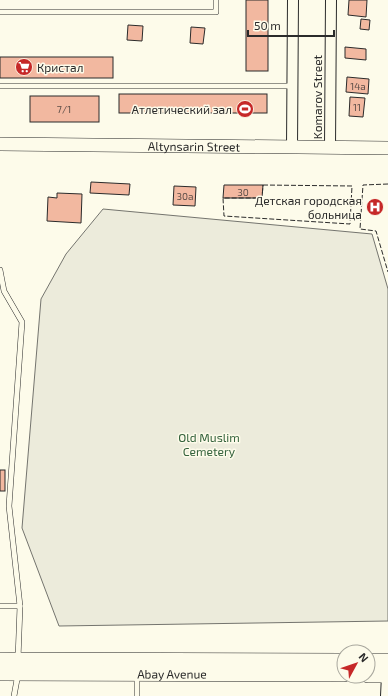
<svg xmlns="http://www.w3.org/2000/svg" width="388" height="696" viewBox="0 0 388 696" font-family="'Exo 2',sans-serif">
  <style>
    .green { fill: #ecebdb; stroke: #74746e }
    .building { fill: #f2b8a0; stroke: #2b2b2b }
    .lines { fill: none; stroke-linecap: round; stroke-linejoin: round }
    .service-casing { stroke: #2b2b2b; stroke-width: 6 }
    .minor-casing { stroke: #2b2b2b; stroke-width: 12 }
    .tertiary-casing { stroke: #2b2b2b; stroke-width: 14 }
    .secondary-casing { stroke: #2b2b2b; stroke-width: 16 }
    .service { stroke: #fdfbea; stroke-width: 5 }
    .minor { stroke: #fdfbea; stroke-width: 10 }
    .tertiary { stroke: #fdfbea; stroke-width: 13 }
    .secondary { stroke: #fdfbea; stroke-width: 15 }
    .fence { stroke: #2b2b2b; stroke-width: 1; stroke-dasharray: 5 2; stroke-linecap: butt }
    .labels { text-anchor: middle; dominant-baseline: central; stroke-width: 3; stroke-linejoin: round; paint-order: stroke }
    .number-label { font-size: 10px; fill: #5d4e48 }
    .poi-label { font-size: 12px; fill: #2b2b2b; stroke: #fdfbea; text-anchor: end }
    .street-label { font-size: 12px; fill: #2b2b2b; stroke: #fdfbea }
    .park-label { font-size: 12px; fill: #34623c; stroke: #fdfbea }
  </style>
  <rect width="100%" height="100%" fill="#fdfbea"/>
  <!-- green -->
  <path class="green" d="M103,209L372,234L388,289V621L59,626L22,528L41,299L66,254Z"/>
  <!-- building -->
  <g class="building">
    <rect x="246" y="0" width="22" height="71"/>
    <path d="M349,0H367L366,17L348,15Z"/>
    <path d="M361,19L370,20L369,30L360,29Z"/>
    <path d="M128,25L143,26L142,41L127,40Z"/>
    <path d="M191,27L205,28L203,44L190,43Z"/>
    <path d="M345,47L366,49V60L345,58Z"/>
    <rect x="0" y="57" width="113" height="21"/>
    <path d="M347,77L369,79L368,94L346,92Z"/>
    <rect x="119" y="94" width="148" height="19"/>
    <rect x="30" y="96" width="69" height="26"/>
    <path d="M350,97L365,98L363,117L349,116Z"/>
    <path d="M91,182L130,184L129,195L90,193Z"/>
    <path d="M224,185H263L262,198H223Z"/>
    <path d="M174,186L196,187L195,206L173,205Z"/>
    <path d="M57,193L82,194L81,223L47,221L48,197L57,198Z"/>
    <rect x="0" y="470" width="5" height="21"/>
  </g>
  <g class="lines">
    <!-- service casing -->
    <g class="service-casing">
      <g id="service">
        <path d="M0,12H216V0"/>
        <path d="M0,86H293"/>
        <path d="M0,270L4,291L22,322L9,506L20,606L18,659"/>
        <path d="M0,606H20"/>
        <path d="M14,696L18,674"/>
        <path d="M137,696V675"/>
      </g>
    </g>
    <!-- minor casing -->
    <g class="minor-casing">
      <g id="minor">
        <path d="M292,147L293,0"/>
        <path d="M330,147L331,0"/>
        <path d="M386,696L387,675"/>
      </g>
    </g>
    <!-- tertiary casing -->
    <g class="tertiary-casing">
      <g id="tertiary">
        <path id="s1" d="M0,144L388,148"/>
      </g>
    </g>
    <!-- secondary casing -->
    <g class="secondary-casing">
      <g id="secondary">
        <path d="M0,660L344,661"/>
        <path d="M368,661H388"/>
        <path id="s2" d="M0,673L344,674"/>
        <path d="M368,675H388"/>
      </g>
    </g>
    <!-- service -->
    <use href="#service" class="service"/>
    <!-- minor -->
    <use href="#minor" class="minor"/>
    <!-- tertiary -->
    <use href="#tertiary" class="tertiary"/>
    <!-- secondary -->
    <use href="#secondary" class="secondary"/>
    <!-- fence -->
    <g class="fence">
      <path d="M388,184L363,185L360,229L376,231L388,272"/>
      <path d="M263,185L352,186L350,224L224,216L223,198H262Z"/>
    </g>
  </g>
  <!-- icons -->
  <defs>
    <g id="supermarket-disc" transform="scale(0.9)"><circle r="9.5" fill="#c62828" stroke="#fdfbea"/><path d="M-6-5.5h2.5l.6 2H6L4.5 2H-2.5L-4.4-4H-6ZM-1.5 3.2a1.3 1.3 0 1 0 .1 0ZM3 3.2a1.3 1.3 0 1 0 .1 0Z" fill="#fff"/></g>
    <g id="stadium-disc" transform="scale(0.9)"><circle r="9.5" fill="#c62828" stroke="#fdfbea"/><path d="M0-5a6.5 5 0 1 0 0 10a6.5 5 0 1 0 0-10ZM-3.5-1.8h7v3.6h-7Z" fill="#fff"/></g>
    <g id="hospital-disc" transform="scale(0.9)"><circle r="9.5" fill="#c62828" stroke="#fdfbea"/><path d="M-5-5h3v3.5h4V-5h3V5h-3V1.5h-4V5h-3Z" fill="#fff"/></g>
  </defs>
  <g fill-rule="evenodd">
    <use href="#supermarket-disc" x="24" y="67"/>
    <use href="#stadium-disc" x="245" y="109"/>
    <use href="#hospital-disc" x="375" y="207"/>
  </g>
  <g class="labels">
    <!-- number labels -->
    <g class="number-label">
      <text x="358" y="86">14а</text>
      <text x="357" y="107">11</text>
      <text x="64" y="109">7/1</text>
      <text x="243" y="192">30</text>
      <text x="185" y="196">30а</text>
    </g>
    <!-- poi labels -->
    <g class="poi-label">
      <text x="37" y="67" text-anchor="start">Кристал</text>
      <text x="232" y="109">Атлетический зал</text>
      <text x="362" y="200">Детская городская<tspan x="362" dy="14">больница</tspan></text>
    </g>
    <!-- street labels -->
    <g class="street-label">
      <text transform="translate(317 97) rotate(-90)">Komarov Street</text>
      <text stroke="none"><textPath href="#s1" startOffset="194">Altynsarin Street</textPath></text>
      <text stroke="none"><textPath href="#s2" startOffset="172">Abay Avenue</textPath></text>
    </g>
    <!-- park labels -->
    <g class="park-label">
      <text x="209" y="437">Old Muslim<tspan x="209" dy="14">Cemetery</tspan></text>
    </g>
  </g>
  <!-- north arrow -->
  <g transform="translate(356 664) rotate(50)"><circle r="19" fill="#fdfbea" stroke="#a9a89e"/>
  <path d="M0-3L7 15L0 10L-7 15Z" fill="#c62828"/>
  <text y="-6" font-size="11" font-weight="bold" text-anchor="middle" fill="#2b2b2b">N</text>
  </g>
  <!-- scale -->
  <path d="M248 30v6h86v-6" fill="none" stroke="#2b2b2b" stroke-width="2"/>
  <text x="254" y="30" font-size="12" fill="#2b2b2b" stroke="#fdfbea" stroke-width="3" paint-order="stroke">50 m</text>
</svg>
